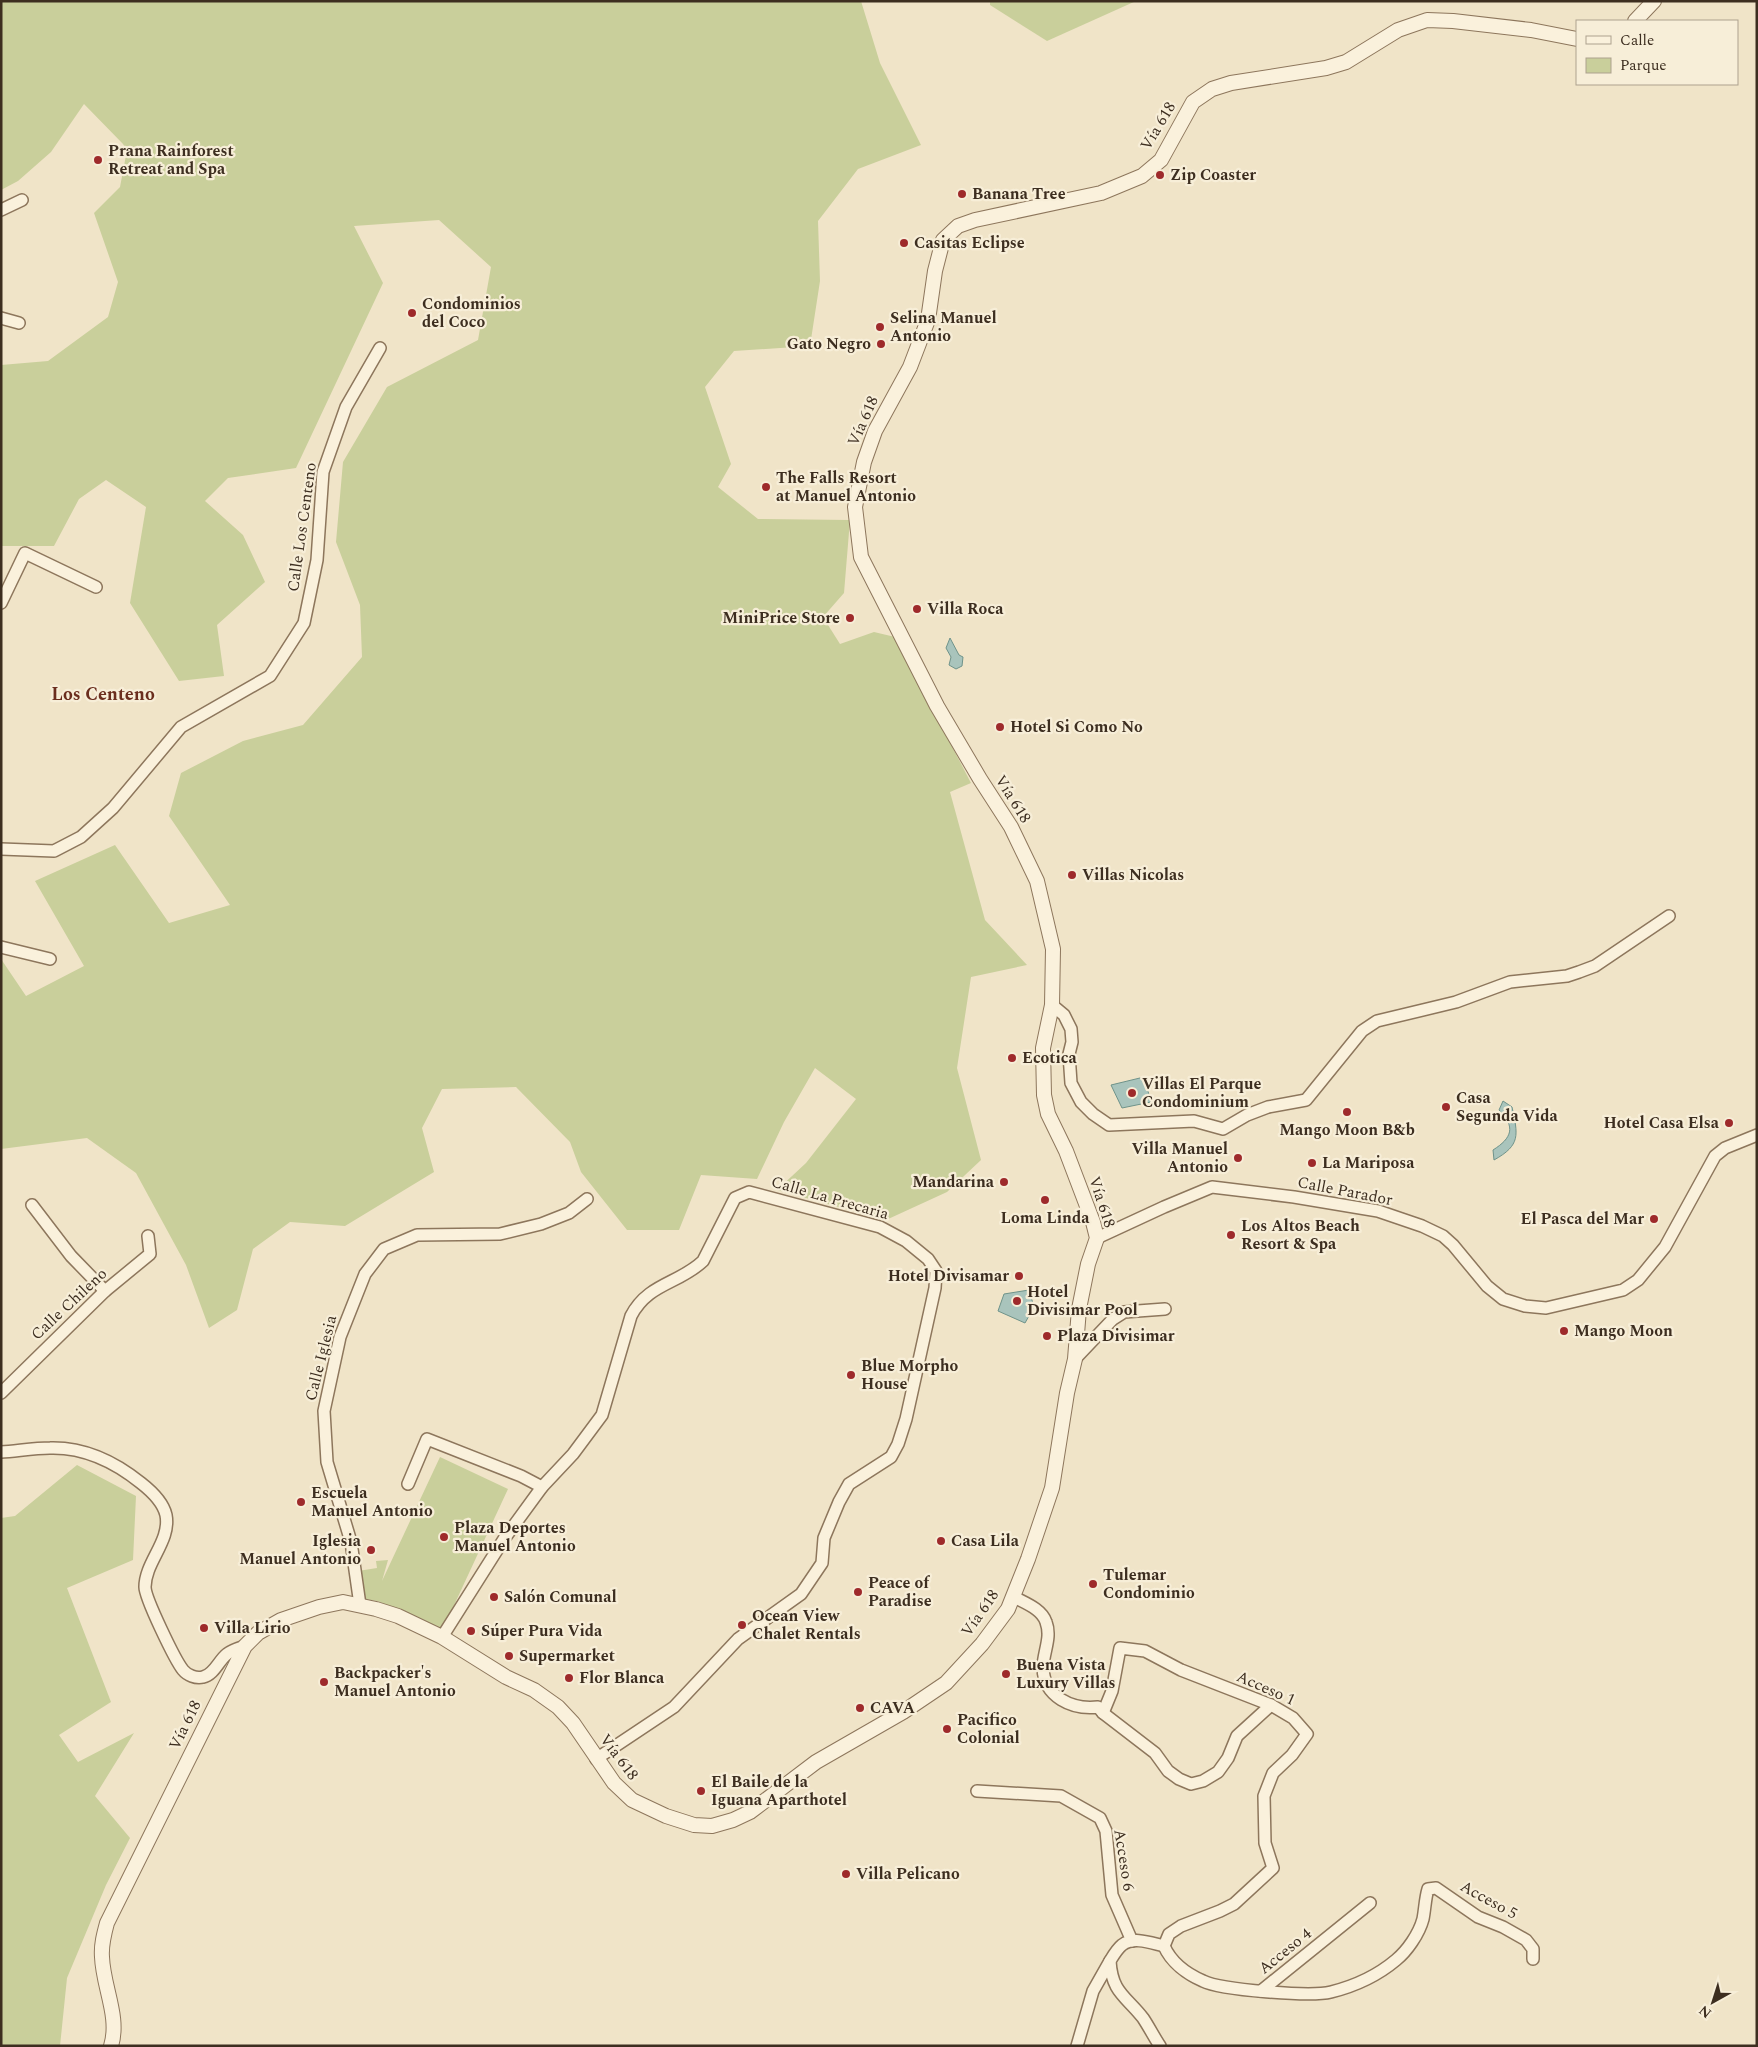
<svg xmlns="http://www.w3.org/2000/svg" width="1758" height="2047" viewBox="0 0 1758 2047" font-family="Spectral,serif">
  <style>
    .green { fill: #c9cf9b }
    .water { fill: #a9c4bc; stroke: #6f938a }
    .lines { fill: none; stroke-linecap: round; stroke-linejoin: round }
    .minor-casing { stroke: #8d765c; stroke-width: 14 }
    .tertiary-casing { stroke: #8d765c; stroke-width: 16 }
    .minor { stroke: #faf1dc; stroke-width: 11 }
    .tertiary { stroke: #faf1dc; stroke-width: 14 }
    .poi-dot { fill: #9e2a2b; stroke: #f7eed8; stroke-width: 2 }
    .labels { text-anchor: middle; dominant-baseline: central; stroke-width: 4.5; stroke-linejoin: round; paint-order: stroke }
    .street-label { font-size: 16px; fill: #3d2e20; stroke: #f7eed8 }
    .poi-label { font-size: 16px; font-weight: bold; fill: #3d2e20; stroke: #f7eed8; text-anchor: start }
    .neighbourhood-label { font-size: 18px; font-weight: bold; fill: #6b2e1e; stroke: #f7eed8 }
  </style>
  <rect width="100%" height="100%" fill="#f0e4c8"/>
  <!-- green -->
  <g class="green">
    <path d="M1,1H861L880,63L921,145L858,169L818,221L820,281L810,346L734,351L705,387L731,464L718,487L758,519L850,520L844,593L823,617L840,644L874,632L895,637L971,783L950,792L985,920L1027,965L971,977L957,1068L981,1160L947,1192L886,1220L777,1190L806,1163L856,1099L815,1068L784,1122L757,1179L701,1175L679,1230H627L581,1172L570,1142L516,1087L442,1089L422,1128L434,1172L345,1226L290,1222L253,1249L237,1310L209,1328L186,1265L136,1173L87,1138L1,1149V959L26,996L84,966L35,881L115,845L169,923L230,905L169,816L181,773L243,741L303,725L362,657L360,605L336,542L343,462L387,387L478,340L491,267L439,220L354,226L383,283L296,468L228,478L205,501L243,535L265,582L217,625L224,676L179,681L130,603L146,507L106,480L79,499L54,546H1V365L48,361L108,317L118,282L94,213L120,187L127,150L123,144L84,104L51,152L18,181L1,190Z"/>
    <path d="M990,1H1136L1047,41L990,5Z"/>
    <path d="M440,1457L508,1489L443,1629L377,1601L364,1599L358,1571L377,1568L376,1561L388,1560L382,1581Z"/>
    <path d="M77,1465L136,1496L133,1560L67,1588L111,1702L59,1735L78,1762L134,1733L95,1796L130,1838L106,1885L67,1978L60,2046H1V1518L15,1516Z"/>
  </g>
  <!-- water -->
  <g class="water">
    <path d="M950,638L959,655L963,657L962,666L956,669L949,665L951,657L946,648Z"/>
    <path d="M1144,1077L1151,1102L1122,1108L1111,1085Z"/>
    <path d="M1503,1101L1512,1107C1518,1135 1521,1145 1494,1160L1493,1150C1512,1138 1516,1127 1499,1110Z"/>
    <path d="M1029,1290L1034,1307L1025,1323L998,1311L1004,1294Z"/>
  </g>
  <g class="lines">
    <!-- minor casing -->
    <g class="minor-casing">
      <g id="minor">
        <path d="M1,210L22,200"/>
        <path d="M1,318L19,323"/>
        <path d="M1,603L25,553L96,587"/>
        <path d="M1,849L54,851L81,837L113,808L181,727L270,676L304,623L317,560L323,472L346,407L380,348"/>
        <path d="M1,947L50,959"/>
        <path d="M1052,1005L1064,1015L1071,1029L1072,1042L1069,1054L1071,1083L1081,1102L1093,1114L1109,1125L1194,1121L1223,1129L1247,1115L1268,1107L1306,1100L1362,1031L1377,1021L1456,1002L1510,982L1567,976L1579,972L1595,966L1669,916"/>
        <path d="M32,1205L71,1256L105,1291"/>
        <path d="M1097,1238L1164,1207L1212,1187L1294,1197L1378,1211L1422,1226L1443,1236L1453,1245L1487,1286L1503,1299L1525,1306L1546,1308L1623,1290L1638,1280L1665,1247L1715,1156L1725,1148L1757,1135"/>
        <path d="M1075,1359L1113,1319L1124,1312L1165,1309"/>
        <path d="M1,1393L105,1291L150,1254L148,1236"/>
        <path d="M1,1452C17,1451 34,1448 50,1448C84,1447 115,1462 141,1483C150,1490 163,1502 166,1515C171,1541 145,1562 145,1587C145,1598 175,1660 183,1670C187,1675 196,1679 203,1677C214,1675 219,1660 227,1654C232,1650 239,1648 245,1646"/>
        <path d="M408,1484L427,1439L521,1476L542,1487"/>
        <path d="M1014,1597C1025,1603 1042,1609 1046,1622C1052,1638 1043,1652 1043,1668C1044,1697 1072,1710 1098,1707L1103,1713L1112,1691L1120,1648L1145,1651L1181,1670L1271,1705L1293,1718L1307,1734L1292,1755L1273,1773L1264,1796L1265,1843L1273,1868L1234,1904L1220,1911L1181,1926L1169,1934L1164,1946"/>
        <path d="M360,1605L351,1542L327,1462L324,1411L340,1337L365,1274L384,1249L417,1235L500,1234L541,1224L569,1213L587,1199"/>
        <path d="M442,1637L504,1539L542,1487L573,1454L602,1415L631,1316C648,1283 679,1284 703,1261L735,1198L749,1192L880,1227L906,1241L928,1259L936,1271L935,1288L906,1419L898,1444L891,1457L849,1484L839,1502L824,1538L822,1563L801,1594L738,1639L674,1707L596,1759"/>
        <path d="M1103,1713L1155,1753L1168,1771L1179,1779L1191,1784L1203,1781L1218,1772L1228,1758L1237,1736L1271,1705"/>
        <path d="M977,1791L1061,1796L1100,1818L1106,1831L1112,1895L1132,1941"/>
        <path d="M1164,1946C1171,1962 1187,1974 1203,1981C1221,1990 1311,1997 1331,1992C1355,1986 1377,1976 1396,1960C1407,1951 1419,1934 1423,1919C1425,1909 1425,1899 1428,1889L1436,1888L1478,1917L1503,1927L1526,1940L1533,1949V1959"/>
        <path d="M1261,1991L1370,1903"/>
        <path d="M1077,2046L1093,1991L1110,1961"/>
        <path d="M1160,2046C1154,2037 1149,2027 1143,2018C1126,1996 1112,1993 1110,1961C1113,1956 1117,1949 1122,1945C1134,1936 1151,1943 1164,1946"/>
      </g>
    </g>
    <!-- tertiary casing -->
    <g class="tertiary-casing">
      <g id="tertiary">
        <path d="M1635,21L1654,1"/>
        <path d="M111,2046C120,2017 103,1987 102,1957C101,1945 104,1934 107,1923L245,1646L258,1633L281,1620L319,1607L343,1602L376,1609L398,1616L442,1637L506,1677L534,1690L558,1707L573,1723L614,1783L632,1800L666,1816L694,1825L712,1826L733,1820L750,1812L816,1762L903,1712L946,1683L982,1644L1008,1609L1028,1559L1052,1488L1067,1393L1075,1359L1079,1309L1088,1264L1097,1238L1093,1222L1066,1151L1048,1114L1044,1095L1043,1048L1052,1005L1053,949L1037,881L1011,827L980,779L937,706L861,557L855,507L864,462L875,431L910,367L928,320L935,271L943,240L958,226L975,220L1101,193L1142,176L1161,160L1193,102L1212,89L1231,83L1326,68L1346,62L1398,30L1427,20L1453,21L1531,30L1577,39"/>
      </g>
    </g>
    <!-- minor -->
    <use href="#minor" class="minor"/>
    <!-- tertiary -->
    <use href="#tertiary" class="tertiary"/>
  </g>
  <!-- markers -->
  <g class="poi-dot">
    <circle cx="98" cy="160" r="5"/>
    <circle cx="1160" cy="175" r="5"/>
    <circle cx="962" cy="194" r="5"/>
    <circle cx="904" cy="243" r="5"/>
    <circle cx="412" cy="313" r="5"/>
    <circle cx="880" cy="327" r="5"/>
    <circle cx="881" cy="344" r="5"/>
    <circle cx="766" cy="487" r="5"/>
    <circle cx="917" cy="609" r="5"/>
    <circle cx="850" cy="618" r="5"/>
    <circle cx="1000" cy="727" r="5"/>
    <circle cx="1072" cy="875" r="5"/>
    <circle cx="1012" cy="1058" r="5"/>
    <circle cx="1132" cy="1093" r="5"/>
    <circle cx="1446" cy="1107" r="5"/>
    <circle cx="1347" cy="1112" r="5"/>
    <circle cx="1729" cy="1123" r="5"/>
    <circle cx="1238" cy="1158" r="5"/>
    <circle cx="1312" cy="1163" r="5"/>
    <circle cx="1004" cy="1182" r="5"/>
    <circle cx="1045" cy="1200" r="5"/>
    <circle cx="1654" cy="1219" r="5"/>
    <circle cx="1231" cy="1235" r="5"/>
    <circle cx="1019" cy="1276" r="5"/>
    <circle cx="1017" cy="1301" r="5"/>
    <circle cx="1564" cy="1331" r="5"/>
    <circle cx="1047" cy="1336" r="5"/>
    <circle cx="851" cy="1375" r="5"/>
    <circle cx="301" cy="1502" r="5"/>
    <circle cx="444" cy="1537" r="5"/>
    <circle cx="941" cy="1541" r="5"/>
    <circle cx="371" cy="1550" r="5"/>
    <circle cx="1093" cy="1584" r="5"/>
    <circle cx="858" cy="1592" r="5"/>
    <circle cx="494" cy="1597" r="5"/>
    <circle cx="742" cy="1625" r="5"/>
    <circle cx="204" cy="1628" r="5"/>
    <circle cx="471" cy="1631" r="5"/>
    <circle cx="509" cy="1656" r="5"/>
    <circle cx="1006" cy="1674" r="5"/>
    <circle cx="569" cy="1678" r="5"/>
    <circle cx="324" cy="1682" r="5"/>
    <circle cx="860" cy="1708" r="5"/>
    <circle cx="947" cy="1729" r="5"/>
    <circle cx="701" cy="1791" r="5"/>
    <circle cx="846" cy="1874" r="5"/>
  </g>
  <g class="labels">
    <!-- street labels -->
    <g class="street-label">
      <text transform="translate(1158 126) rotate(-59)">Vía 618</text>
      <text transform="translate(863 421) rotate(-66)">Vía 618</text>
      <text transform="translate(302 527) rotate(-82)">Calle Los Centeno</text>
      <text transform="translate(1013 799) rotate(58)">Vía 618</text>
      <text transform="translate(1345 1191) rotate(11)">Calle Parador</text>
      <text transform="translate(830 1198) rotate(16)">Calle La Precaria</text>
      <text transform="translate(1102 1202) rotate(72)">Vía 618</text>
      <text transform="translate(69 1304) rotate(-43)">Calle Chileno</text>
      <text transform="translate(321 1358) rotate(-76)">Calle Iglesia</text>
      <text transform="translate(980 1613) rotate(-55)">Vía 618</text>
      <text transform="translate(1266 1688) rotate(24)">Acceso 1</text>
      <text transform="translate(185 1725) rotate(-64)">Vía 618</text>
      <text transform="translate(619 1757) rotate(53)">Vía 618</text>
      <text transform="translate(1124 1860) rotate(81)">Acceso 6</text>
      <text transform="translate(1489 1900) rotate(29)">Acceso 5</text>
      <text transform="translate(1285 1951) rotate(-39)">Acceso 4</text>
    </g>
    <!-- poi labels -->
    <g class="poi-label">
      <text x="108" y="151">Prana Rainforest<tspan x="108" dy="18">Retreat and Spa</tspan></text>
      <text x="1170" y="175">Zip Coaster</text>
      <text x="972" y="194">Banana Tree</text>
      <text x="914" y="243">Casitas Eclipse</text>
      <text x="422" y="304">Condominios<tspan x="422" dy="18">del Coco</tspan></text>
      <text x="890" y="318">Selina Manuel<tspan x="890" dy="18">Antonio</tspan></text>
      <text x="871" y="344" text-anchor="end">Gato Negro</text>
      <text x="776" y="478">The Falls Resort<tspan x="776" dy="18">at Manuel Antonio</tspan></text>
      <text x="927" y="609">Villa Roca</text>
      <text x="840" y="618" text-anchor="end">MiniPrice Store</text>
      <text x="1010" y="727">Hotel Si Como No</text>
      <text x="1082" y="875">Villas Nicolas</text>
      <text x="1022" y="1058">Ecotica</text>
      <text x="1142" y="1084">Villas El Parque<tspan x="1142" dy="18">Condominium</tspan></text>
      <text x="1456" y="1098">Casa<tspan x="1456" dy="18">Segunda Vida</tspan></text>
      <text x="1719" y="1123" text-anchor="end">Hotel Casa Elsa</text>
      <text x="1347" y="1130" text-anchor="middle">Mango Moon B&amp;b</text>
      <text x="1228" y="1149" text-anchor="end">Villa Manuel<tspan x="1228" dy="18">Antonio</tspan></text>
      <text x="1322" y="1163">La Mariposa</text>
      <text x="994" y="1182" text-anchor="end">Mandarina</text>
      <text x="1045" y="1218" text-anchor="middle">Loma Linda</text>
      <text x="1644" y="1219" text-anchor="end">El Pasca del Mar</text>
      <text x="1241" y="1226">Los Altos Beach<tspan x="1241" dy="18">Resort &amp; Spa</tspan></text>
      <text x="1009" y="1276" text-anchor="end">Hotel Divisamar</text>
      <text x="1027" y="1292">Hotel<tspan x="1027" dy="18">Divisimar Pool</tspan></text>
      <text x="1574" y="1331">Mango Moon</text>
      <text x="1057" y="1336">Plaza Divisimar</text>
      <text x="861" y="1366">Blue Morpho<tspan x="861" dy="18">House</tspan></text>
      <text x="311" y="1493">Escuela<tspan x="311" dy="18">Manuel Antonio</tspan></text>
      <text x="454" y="1528">Plaza Deportes<tspan x="454" dy="18">Manuel Antonio</tspan></text>
      <text x="361" y="1541" text-anchor="end">Iglesia<tspan x="361" dy="18">Manuel Antonio</tspan></text>
      <text x="951" y="1541">Casa Lila</text>
      <text x="1103" y="1575">Tulemar<tspan x="1103" dy="18">Condominio</tspan></text>
      <text x="868" y="1583">Peace of<tspan x="868" dy="18">Paradise</tspan></text>
      <text x="504" y="1597">Salón Comunal</text>
      <text x="752" y="1616">Ocean View<tspan x="752" dy="18">Chalet Rentals</tspan></text>
      <text x="214" y="1628">Villa Lirio</text>
      <text x="481" y="1631">Súper Pura Vida</text>
      <text x="519" y="1656">Supermarket</text>
      <text x="1016" y="1665">Buena Vista<tspan x="1016" dy="18">Luxury Villas</tspan></text>
      <text x="334" y="1673">Backpacker's<tspan x="334" dy="18">Manuel Antonio</tspan></text>
      <text x="579" y="1678">Flor Blanca</text>
      <text x="870" y="1708">CAVA</text>
      <text x="957" y="1720">Pacifico<tspan x="957" dy="18">Colonial</tspan></text>
      <text x="711" y="1782">El Baile de la<tspan x="711" dy="18">Iguana Aparthotel</tspan></text>
      <text x="856" y="1874">Villa Pelicano</text>
    </g>
    <!-- neighbourhood labels -->
    <g class="neighbourhood-label">
      <text x="103" y="694">Los Centeno</text>
    </g>
  </g>
  <!-- border -->
  <rect width="1758" height="2047" fill="none" stroke="#3d2e20" stroke-width="5"/>
  <!-- legend -->
  <rect x="1576" y="20" width="162" height="65" fill="#f7eed8" stroke="#ada18e"/>
  <rect x="1586" y="36" width="25" height="8" fill="#faf1dc" stroke="#ada18e"/>
  <text x="1620" y="45" font-size="15" fill="#3d2e20">Calle</text>
  <rect x="1586" y="58" width="25" height="15" fill="#c9cf9b" stroke="#ada18e"/>
  <text x="1620" y="70" font-size="15" fill="#3d2e20">Parque</text>
  <!-- north arrow -->
  <g transform="translate(1713 2002) rotate(219)" stroke="#f7eed8" stroke-width="4" paint-order="stroke">
  <path d="M0-4L9 19L0 12L-9 19Z" fill="#3d2e20"/>
  <text y="-8" font-size="14" font-weight="bold" text-anchor="middle" fill="#3d2e20">N</text>
  </g>
</svg>
